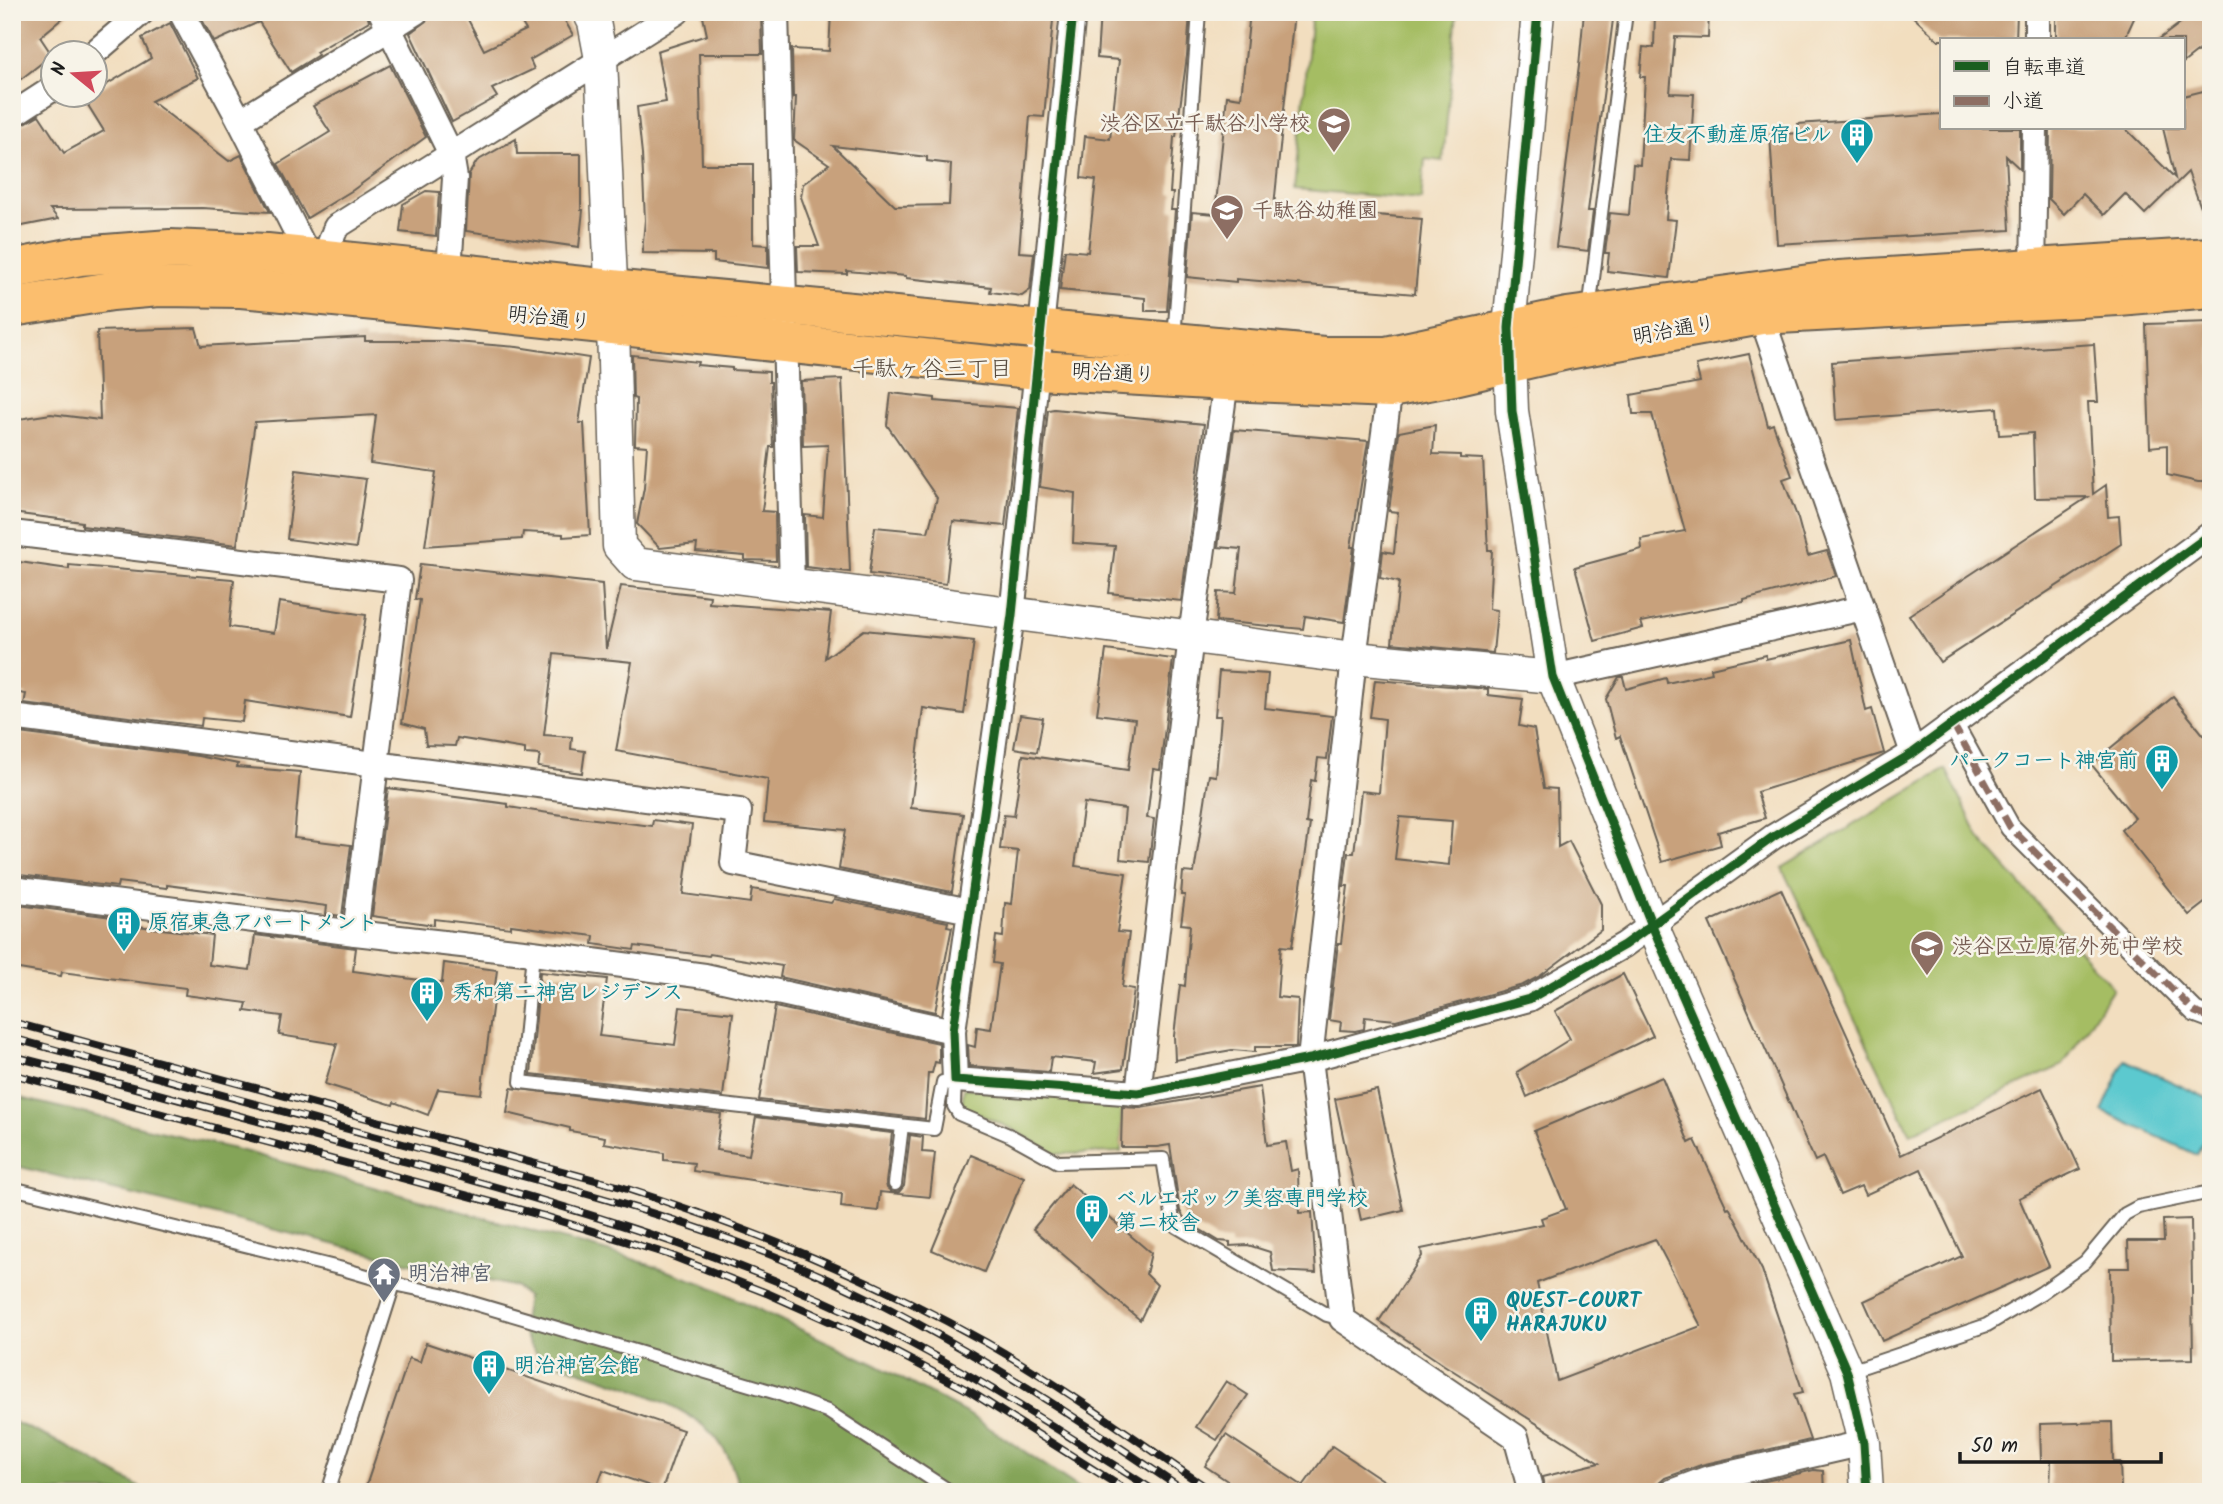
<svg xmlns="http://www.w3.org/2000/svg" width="2223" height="1504" viewBox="0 0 2223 1504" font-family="Kalam,'Klee One',sans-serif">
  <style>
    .green { fill: #a5bd63; stroke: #606c40; stroke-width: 2 }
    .forest { fill: #84a459; stroke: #50603a; stroke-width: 2 }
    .water { fill: #5cc9cf; stroke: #3c7276; stroke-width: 2 }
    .building { fill: #c8a17c; fill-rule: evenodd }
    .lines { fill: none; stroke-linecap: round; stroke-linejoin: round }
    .service-casing { stroke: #676055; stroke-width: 16 }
    .pedestrian-casing { stroke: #676055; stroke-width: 23 }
    .minor-casing { stroke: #676055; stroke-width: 28 }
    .tertiary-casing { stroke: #676055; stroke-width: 35 }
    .primary-casing { stroke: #676055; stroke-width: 42 }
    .service { stroke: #fff; stroke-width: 12 }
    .pedestrian { stroke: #fff; stroke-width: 19 }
    .minor { stroke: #fff; stroke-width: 24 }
    .tertiary { stroke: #fff; stroke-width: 32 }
    .primary { stroke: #fbbe6e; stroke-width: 38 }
    .rail-casing { stroke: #1c1c1c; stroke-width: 8 }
    .rail { stroke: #f7f3e8; stroke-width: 5; stroke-dasharray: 16; stroke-linecap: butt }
    .quiet { stroke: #8d6e63; stroke-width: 7; stroke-dasharray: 14 7; stroke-linecap: butt }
    .cycleway-casing { stroke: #f7f3e8; stroke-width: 13 }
    .cycleway { stroke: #1b5e20; stroke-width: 9 }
    .labels { text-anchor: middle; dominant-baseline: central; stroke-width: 5; stroke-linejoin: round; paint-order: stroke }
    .education-label { font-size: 21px; font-weight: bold; fill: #785e54; stroke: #f7f3e8; text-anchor: start }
    .culture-label { font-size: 21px; font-weight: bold; fill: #0d838f; stroke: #f7f3e8; text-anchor: start }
    .street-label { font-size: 21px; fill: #1c1c1c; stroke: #f7f3e8 }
    .worship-label { font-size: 21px; font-weight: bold; fill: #5b616d; stroke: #f7f3e8; text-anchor: start }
    .neighbourhood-label { font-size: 23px; fill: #584b3e; stroke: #f7f3e8 }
  </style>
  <rect width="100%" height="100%" fill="#f7f3e8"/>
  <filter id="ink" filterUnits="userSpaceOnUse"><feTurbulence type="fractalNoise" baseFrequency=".0143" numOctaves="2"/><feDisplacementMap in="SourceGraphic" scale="14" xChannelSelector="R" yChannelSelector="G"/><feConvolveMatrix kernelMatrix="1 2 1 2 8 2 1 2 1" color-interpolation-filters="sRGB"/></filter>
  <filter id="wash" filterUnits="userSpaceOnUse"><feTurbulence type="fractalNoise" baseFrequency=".00686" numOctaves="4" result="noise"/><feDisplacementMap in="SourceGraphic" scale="28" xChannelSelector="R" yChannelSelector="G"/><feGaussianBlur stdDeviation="1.57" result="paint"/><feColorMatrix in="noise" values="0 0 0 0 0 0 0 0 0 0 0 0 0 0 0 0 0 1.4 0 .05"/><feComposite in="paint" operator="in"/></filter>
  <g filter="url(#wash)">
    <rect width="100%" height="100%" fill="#f2debf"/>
    <!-- green -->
    <g class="green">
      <path d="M1312,12H1457L1443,161L1425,159L1421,200L1295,189Z"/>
      <path d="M1946,769L1980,839L2113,988L2063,1065L1910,1134L1782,868Z"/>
      <path d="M964,1088L1122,1100L1121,1152L1056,1154L1012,1129L965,1108L962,1104Z"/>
    </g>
    <!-- forest -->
    <g class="forest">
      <path d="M12,1096L247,1152L633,1259L707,1285L876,1365L970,1415L1085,1492H740C735,1473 729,1454 716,1438C683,1398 589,1375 540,1357C518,1332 522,1328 527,1297L516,1287L426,1267L12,1165Z"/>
      <path d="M12,1421L67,1446L148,1492H12Z"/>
    </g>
    <!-- water -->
    <path class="water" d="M2125,1060L2211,1100V1124L2197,1155L2102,1111Z"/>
    <g id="blocks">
      <!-- building -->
      <g class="building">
        <path d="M12,12H70L40,37L52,55L21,79L12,60Z"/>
        <path d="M198,12H366L369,21L316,52L318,55L291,72L259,22L214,42Z"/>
        <path d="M438,12H464L484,50L526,30L515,12H560L573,35L530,60L534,69L492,89L497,97L452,122L410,33Z"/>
        <path d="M702,12H761L762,54H699L700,88L702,164H753V244L768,245V268L714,262V254L642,253L645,220L642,154L637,107L666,102L657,51L707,35Z"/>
        <path d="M831,12H965L1001,18V16L1053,20L1044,117L1030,116L1019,252L1034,253L1030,290L1022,296L990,292L991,287L906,278V276L847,271V274L798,272L797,246H819L801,197L803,184L829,164L794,140L796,97H793L792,49L829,51ZM833,146L927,157V161L951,164L949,205L895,206Z"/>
        <path d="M1100,12H1190L1187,56L1176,137H1174L1170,193H1173L1171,210H1175L1167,311H1145V298L1060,290L1065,250L1088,252L1096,180L1081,178L1085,136L1110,139L1119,60L1097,58Z"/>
        <path d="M1250,12H1294L1274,206L1422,219L1415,294L1236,279V282L1187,277L1192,212L1215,214L1227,96L1241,98Z"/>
        <path d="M1584,12H1614L1588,211H1593L1588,251L1556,247L1579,66Z"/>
        <path d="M1655,12H1709L1708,38L1675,37L1670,93L1694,94L1690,160L1671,159L1666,219L1676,220L1669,278L1607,271L1609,253H1605L1610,213L1629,215L1633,164L1640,165L1645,77H1640L1643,47L1654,48Z"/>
        <path d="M1908,12H2017L2016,40H1938Z"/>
        <path d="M2056,12H2137L2124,40H2056Z"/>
        <path d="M2183,12H2211V41L2183,63V40H2158L2183,21Z"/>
        <path d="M170,23L198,78L151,101L229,161L241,155L270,212L202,208L50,209L58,219L12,228V131L39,115L64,153L104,131L81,94H94V92L151,58L142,38Z"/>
        <path d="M390,65L426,137L353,190L307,218L278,164L330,132L313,106Z"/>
        <path d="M2211,89V227H2208L2188,172L2145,214L2125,194L2104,215L2083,194L2064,214L2049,199L2050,128H2125L2175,178L2163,128H2183V96Z"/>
        <path d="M1941,114V128H2020V169L2006,156L2010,230L1777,244L1770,135L1799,133L1798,124Z"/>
        <path d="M516,139L517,154H581V210H583L579,247L466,231L469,174L477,161Z"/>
        <path d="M426,191L439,192L436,236L400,232L403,204Z"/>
        <path d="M2211,322V482H2198L2167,475V445L2150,447L2146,324Z"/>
        <path d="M196,328L201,346L365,337V341H443L517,347L589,358L579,423H584L590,535L563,537V534L523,532L522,539L425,546L436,472L370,463L376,415L255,422L237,545L82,526V522L12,513V420L51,414L100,420L97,331Z"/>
        <path d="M2094,344L2098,402H2088L2093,494L2106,485L2108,517L2119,516L2121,544L1940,662L1909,615L2088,497L2035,498L2033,433L1999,435L1997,408L1836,420L1832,362Z"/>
        <path d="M1749,354L1768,426L1773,424L1792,476L1783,479L1798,519L1808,556L1827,551L1836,576L1744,600V602L1641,622L1643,628L1595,641L1575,567L1642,549L1641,539L1685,531L1652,414H1633L1631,395L1700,382L1696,365Z"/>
        <path d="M632,355L698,362L697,365L732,368V370L769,372V382H771L773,447H770L762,511L775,512L776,561L745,560V556L696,552L697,544L660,548L637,524L644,488L647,446L635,445L636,399L633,398Z"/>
        <path d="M842,379L844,421L850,572L806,567L805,515L823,517L828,445L803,446L801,381Z"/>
        <path d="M891,393L935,398V401L1018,408L1005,526L953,521L946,584L869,574L875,527L928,532L937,498L887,425Z"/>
        <path d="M1054,409L1204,424L1181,601L1109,593L1115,546L1073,543L1075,493L1040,487L1048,410Z"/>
        <path d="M1435,425L1433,454L1460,455V458L1483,459L1488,550H1492L1489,609L1497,610L1493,653L1392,643L1399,582L1380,578L1383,551L1394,553L1398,512L1389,511L1399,432Z"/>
        <path d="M1234,430L1368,441L1351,547H1354L1344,622L1305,616L1303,629L1216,621L1218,592L1236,593L1241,549L1218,547Z"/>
        <path d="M296,470L366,479L356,548L287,539Z"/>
        <path d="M12,561L69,569V565L232,579L234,580L229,627L274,633L279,602L366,615L350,717L245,701L242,722L202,718L201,726L24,704L26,694L12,692Z"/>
        <path d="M420,564L602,584L606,649L621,586L710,596L709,603L831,612L825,658L864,630L974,641L964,714L923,708L911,808L963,814L952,892L839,869L845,830L764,822L768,779L616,751L632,662L554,654L544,735L572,737L571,749L585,751L582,773L538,767L540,755L525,754V749L457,738L455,746L426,745L424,729L402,723L420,600L415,599Z"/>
        <path d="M1851,640L1866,711L1872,709L1884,753L1757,792L1765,818L1718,832L1721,845L1662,862L1620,736L1616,738L1606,699L1619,677H1623L1626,689L1666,678L1667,683L1712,673L1711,668L1766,655V659Z"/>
        <path d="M1106,650L1173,659L1160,770L1153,769L1147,818L1154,819L1149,862L1120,859L1125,809L1084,803L1075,866L1126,873L1117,932L1129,933L1122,987L1134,989L1123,1069L1094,1073L1096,1062L1051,1057L1049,1072L969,1066L968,1045L975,1047L977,1027L991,1029L1000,964L993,963L996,936L1003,937L1005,903L1012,904L1018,851L1000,849L1004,815L1014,816L1023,755L1128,770L1135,719L1097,714Z"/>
        <path d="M1219,671L1268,674L1265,708L1332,716L1327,759L1318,758L1315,781L1311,780L1306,823L1310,824L1292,947L1281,946L1277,997L1298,999L1296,1047H1255V1052L1232,1050L1175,1060L1174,1036L1180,985L1185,986L1190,925L1181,924L1185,895H1181L1183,872L1194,873L1209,775L1216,776L1221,716H1215Z"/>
        <path d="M1375,680L1488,689V695L1523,699L1519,726L1534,729L1544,788L1557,789L1558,847L1569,841L1601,904V930L1540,976L1523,985L1396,1020L1365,1017L1364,1029L1355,1031L1340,1030L1341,1022L1329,1020L1338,943H1341L1348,886H1344L1348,853H1354L1361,791L1379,793L1385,719L1370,717ZM1400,817L1452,821L1449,865L1395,859Z"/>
        <path d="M2173,697L2211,744V898L2189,915L2121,830L2135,818L2091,764Z"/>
        <path d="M1020,715L1043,718L1037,752L1014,748Z"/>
        <path d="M19,733L198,756L238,764L237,767L300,772L294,838L351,845L342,916L326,914L327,906L167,885V888L118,882L117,887L12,874V776Z"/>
        <path d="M388,788L508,804V807L562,815L652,826L653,820L692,825L683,894L750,903L752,889L831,903L834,899L948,922L947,926L952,927L935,1012L780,977L782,966L710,954L709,956L635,946L634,950L593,944L594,936L511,925V928L434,919V925L372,916Z"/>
        <path d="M1781,889L1901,1155L2042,1088L2080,1169L2019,1198L2049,1266L1882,1341L1864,1301L1962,1256L1921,1169L1865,1195L1861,1186L1840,1195L1823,1157L1815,1161L1709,922Z"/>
        <path d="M18,905L112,917V923L212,935L209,965L250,970L255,935L356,948L353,971L442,983L444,963L497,970L481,1094L438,1089L428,1115L394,1102L393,1105L325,1084L337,1044L279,1035L282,1016L245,1011L247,1003L185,995L186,988L62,972L61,976L13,968L19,926H15Z"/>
        <path d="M540,972L607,979L599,1036L675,1045L680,1007L733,1013L723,1096L531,1074Z"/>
        <path d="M1623,974L1653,1036L1527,1097L1517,1072L1570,1039L1555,1011Z"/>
        <path d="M775,1007L939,1043V1063L935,1062L932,1073H928L925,1119L759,1100Z"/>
        <path d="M1662,1077L1689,1143L1695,1140L1727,1208L1729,1207L1762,1270L1803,1392L1794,1394L1810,1440L1701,1465L1665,1478L1659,1483L1656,1492H1545L1542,1477L1599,1463L1444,1365L1379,1321L1422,1256L1421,1249L1543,1224L1541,1218L1566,1209L1534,1131ZM1655,1239L1701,1326L1557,1381L1537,1283Z"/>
        <path d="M1260,1087L1267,1145L1286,1142L1291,1171L1298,1169L1299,1213L1312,1212L1316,1273L1273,1271L1270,1252L1248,1245L1230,1246V1242L1219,1241L1186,1221L1180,1211L1170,1145L1157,1147H1121L1122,1107L1141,1108Z"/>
        <path d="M511,1088L721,1114L716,1150L749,1155L756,1117L892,1133L886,1183L887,1188L893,1193L899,1192L904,1186L910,1135L923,1137L922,1152L935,1153L930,1197L880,1192L878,1211L841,1207L842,1194L693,1171L694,1163L664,1160V1153L604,1143L605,1137L570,1131V1128L507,1113Z"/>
        <path d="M1377,1090L1403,1210L1361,1220L1335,1099Z"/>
        <path d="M971,1155L1024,1177L984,1272L932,1250Z"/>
        <path d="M1070,1184L1151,1253L1146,1274L1157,1285L1140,1320L1033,1229Z"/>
        <path d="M2191,1219L2193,1359L2111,1361L2110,1268H2129L2128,1241H2164L2163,1220Z"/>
        <path d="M426,1343L683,1430L662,1490L603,1470L595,1492H364L409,1358L420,1362Z"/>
        <path d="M1226,1381L1248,1395L1217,1440L1196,1427Z"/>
        <path d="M2112,1422L2113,1462H2120L2121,1489L2050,1492L2051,1461H2041L2040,1424Z"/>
        <path d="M1226,1435L1303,1486L1332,1446L1401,1492H1244L1205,1466Z"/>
        <path d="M1814,1470L1823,1471L1824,1492H1717Z"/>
      </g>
    </g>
  </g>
  <g filter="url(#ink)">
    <use href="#blocks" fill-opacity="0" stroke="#676055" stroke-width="2"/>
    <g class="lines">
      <!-- service casing -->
      <g class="service-casing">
        <g id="service">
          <path d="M1589,311L1626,12"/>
          <path d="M1174,338L1199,12"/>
          <path d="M533,953L521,1082L934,1129L943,1082L955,1080L954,1106L959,1114L1011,1136L1058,1162L1163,1159L1173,1220L1176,1226L1327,1315L1342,1319"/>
          <path d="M895,1184L902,1126"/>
          <path d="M12,1188L343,1269L394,1284L442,1294L777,1393L827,1411L951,1492"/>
          <path d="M1847,1372L1987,1325L2041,1293L2085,1262L2125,1214L2138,1207L2211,1192"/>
          <path d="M328,1492L394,1284"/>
        </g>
      </g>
      <!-- pedestrian casing -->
      <g class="pedestrian-casing">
        <path id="pedestrian" d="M1953,724L2010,827L2195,1012L2211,1018"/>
      </g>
      <!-- minor casing -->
      <g class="minor-casing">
        <g id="minor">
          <path d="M181,12L240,121L309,257"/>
          <path d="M381,12L451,154L455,178L449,271"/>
          <path d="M776,12L792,586"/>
          <path d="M1073,12L1012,615L953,1031L955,1080L1138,1093L1310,1059L1529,999L1624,945L1773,837L1913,753L2211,534"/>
          <path d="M2037,40V12"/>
          <path d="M94,53L142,12"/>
          <path d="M12,115L52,89"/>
          <path d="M240,121L416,12"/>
          <path d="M324,259L336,227L677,12"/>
          <path d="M2033,282L2035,128"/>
          <path d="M1761,315L1913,753"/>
          <path d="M1390,388L1354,658L1310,1059L1342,1319L1516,1437L1531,1492"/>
          <path d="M12,533L399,580L355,933"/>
          <path d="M1553,677L1863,608"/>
          <path d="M12,717L739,811L733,863L970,911"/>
          <path d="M12,889L355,933L533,953L705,976L953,1031"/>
          <path d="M1138,1093L1191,636L1226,381"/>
          <path d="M1671,1492L1706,1479L1864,1443"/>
        </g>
      </g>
      <!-- tertiary casing -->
      <g class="tertiary-casing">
        <g id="tertiary">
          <path d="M589,12L594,22L601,59L613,326L619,546L635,564L1354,658L1553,677"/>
          <path d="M1538,12L1509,328L1512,411L1553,677L1651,923L1847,1372L1864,1443L1867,1492"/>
        </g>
      </g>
      <!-- primary casing -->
      <g class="primary-casing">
        <g id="primary">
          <path d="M12,269L80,256L170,249L267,253L660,294L1324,356H1386L1567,317L1839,280L2211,257"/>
          <path d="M12,307L112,291L159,287L241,288L536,317L1038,370L1226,381L1390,388L1454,376L1567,350L1761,315L2118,296L2211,288"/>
        </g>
      </g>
      <!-- service -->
      <use href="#service" class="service"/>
      <!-- pedestrian -->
      <use href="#pedestrian" class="pedestrian"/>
      <!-- minor -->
      <use href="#minor" class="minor"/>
      <!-- tertiary -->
      <use href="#tertiary" class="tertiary"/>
      <!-- primary -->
      <use href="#primary" class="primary"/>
      <!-- rail casing -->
      <g class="rail-casing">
        <g id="rail">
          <path d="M12,1022L621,1187C748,1227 871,1278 987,1343C1065,1388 1139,1442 1213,1492"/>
          <path d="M12,1038C148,1074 283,1111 418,1148C542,1181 665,1212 784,1260C928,1319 1058,1405 1186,1492"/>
          <path d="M12,1056C144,1089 276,1126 407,1162C570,1207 733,1254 885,1330C979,1377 1067,1435 1156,1492"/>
          <path d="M12,1074L544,1216L667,1254L769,1294L876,1342L971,1392L1129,1492"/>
        </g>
      </g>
      <!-- rail -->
      <use href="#rail" class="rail"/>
      <!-- quiet -->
      <path class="quiet" d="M1953,724L2010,827L2195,1012L2211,1018"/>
      <!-- cycleway casing -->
      <g class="cycleway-casing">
        <g id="cycleway">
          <path d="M1073,12L1012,615L953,1031L955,1080L1138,1093L1310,1059L1529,999L1624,945L1773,837L1913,753L2211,534"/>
          <path d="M1538,12L1509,328L1512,411L1553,677L1651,923L1847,1372L1864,1443L1867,1492"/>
        </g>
      </g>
      <!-- cycleway -->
      <use href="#cycleway" class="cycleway"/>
    </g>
  </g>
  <!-- icons -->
  <defs>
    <g id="school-pin" transform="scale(1.75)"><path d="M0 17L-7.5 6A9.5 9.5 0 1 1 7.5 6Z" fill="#8d6e63" stroke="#f7f3e8"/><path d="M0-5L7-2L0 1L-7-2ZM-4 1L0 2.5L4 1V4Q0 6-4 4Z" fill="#fff"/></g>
    <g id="building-pin" transform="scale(1.75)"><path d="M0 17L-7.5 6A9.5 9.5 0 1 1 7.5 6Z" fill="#0f9aa8" stroke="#f7f3e8"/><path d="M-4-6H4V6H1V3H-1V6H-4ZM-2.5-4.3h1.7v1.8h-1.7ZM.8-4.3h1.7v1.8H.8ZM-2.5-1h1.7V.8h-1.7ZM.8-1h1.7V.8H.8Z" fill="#fff"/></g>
    <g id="temple-pin" transform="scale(1.75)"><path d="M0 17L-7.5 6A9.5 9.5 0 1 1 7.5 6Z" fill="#6b7280" stroke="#f7f3e8"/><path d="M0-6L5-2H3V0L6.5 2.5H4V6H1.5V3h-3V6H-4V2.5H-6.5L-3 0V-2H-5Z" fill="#fff"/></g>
  </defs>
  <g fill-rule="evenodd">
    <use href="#school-pin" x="1334" y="124"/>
    <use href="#building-pin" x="1857" y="135"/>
    <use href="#school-pin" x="1227" y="211"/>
    <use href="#building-pin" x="2162" y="761"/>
    <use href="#building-pin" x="124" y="923"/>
    <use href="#school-pin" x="1927" y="947"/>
    <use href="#building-pin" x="427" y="993"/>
    <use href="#building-pin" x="1092" y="1211"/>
    <use href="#temple-pin" x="384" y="1274"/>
    <use href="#building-pin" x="1481" y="1313"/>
    <use href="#building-pin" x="489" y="1366"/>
  </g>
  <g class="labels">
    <!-- education labels -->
    <g class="education-label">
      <text x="1310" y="124" text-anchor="end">渋谷区立千駄谷小学校</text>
      <text x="1252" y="211">千駄谷幼稚園</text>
      <text x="1952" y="947">渋谷区立原宿外苑中学校</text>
    </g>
    <!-- culture labels -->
    <g class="culture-label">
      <text x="1832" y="135" text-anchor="end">住友不動産原宿ビル</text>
      <text x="2138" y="761" text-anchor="end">パークコート神宮前</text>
      <text x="148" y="923">原宿東急アパートメント</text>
      <text x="452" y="993">秀和第二神宮レジデンス</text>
      <text x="1116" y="1199">ベルエポック美容専門学校<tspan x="1116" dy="24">第ニ校舎</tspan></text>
      <text x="1506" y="1301">QUEST-COURT<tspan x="1506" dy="24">HARAJUKU</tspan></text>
      <text x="514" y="1366">明治神宮会館</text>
    </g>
    <!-- street labels -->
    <g class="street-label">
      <text transform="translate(549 319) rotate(6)">明治通り</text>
      <text transform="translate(1674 331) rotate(-10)">明治通り</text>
      <text transform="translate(1113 374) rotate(3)">明治通り</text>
    </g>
    <!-- worship labels -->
    <g class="worship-label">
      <text x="408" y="1274">明治神宮</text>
    </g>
    <!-- neighbourhood labels -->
    <g class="neighbourhood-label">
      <text x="932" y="370">千駄ヶ谷三丁目</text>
    </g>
  </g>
  <!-- margin -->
  <rect width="2223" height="1504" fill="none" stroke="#f7f3e8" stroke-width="42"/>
  <!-- legend -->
  <rect x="1940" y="38" width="245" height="91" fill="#f7f3e8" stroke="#9f9d96" stroke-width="2"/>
  <rect x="1954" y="61" width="35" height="10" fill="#1b5e20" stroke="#9f9d96" stroke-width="2"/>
  <text x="2002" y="74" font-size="21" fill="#1c1c1c">自転車道</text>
  <rect x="1954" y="96" width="35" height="10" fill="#8d6e63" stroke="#9f9d96" stroke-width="2"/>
  <text x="2002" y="108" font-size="21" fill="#1c1c1c">小道</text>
  <!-- north arrow -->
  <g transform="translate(74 74) rotate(288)"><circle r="33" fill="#f7f3e8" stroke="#9f9d96" stroke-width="2"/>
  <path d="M0-5L12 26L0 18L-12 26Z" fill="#d1495b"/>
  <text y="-10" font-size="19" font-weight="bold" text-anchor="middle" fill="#1c1c1c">N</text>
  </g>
  <!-- scale -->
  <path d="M1960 1452v10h201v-10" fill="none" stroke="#1c1c1c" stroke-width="3.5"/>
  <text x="1971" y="1452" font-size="21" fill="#1c1c1c" stroke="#f7f3e8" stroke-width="5" paint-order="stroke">50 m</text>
</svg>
